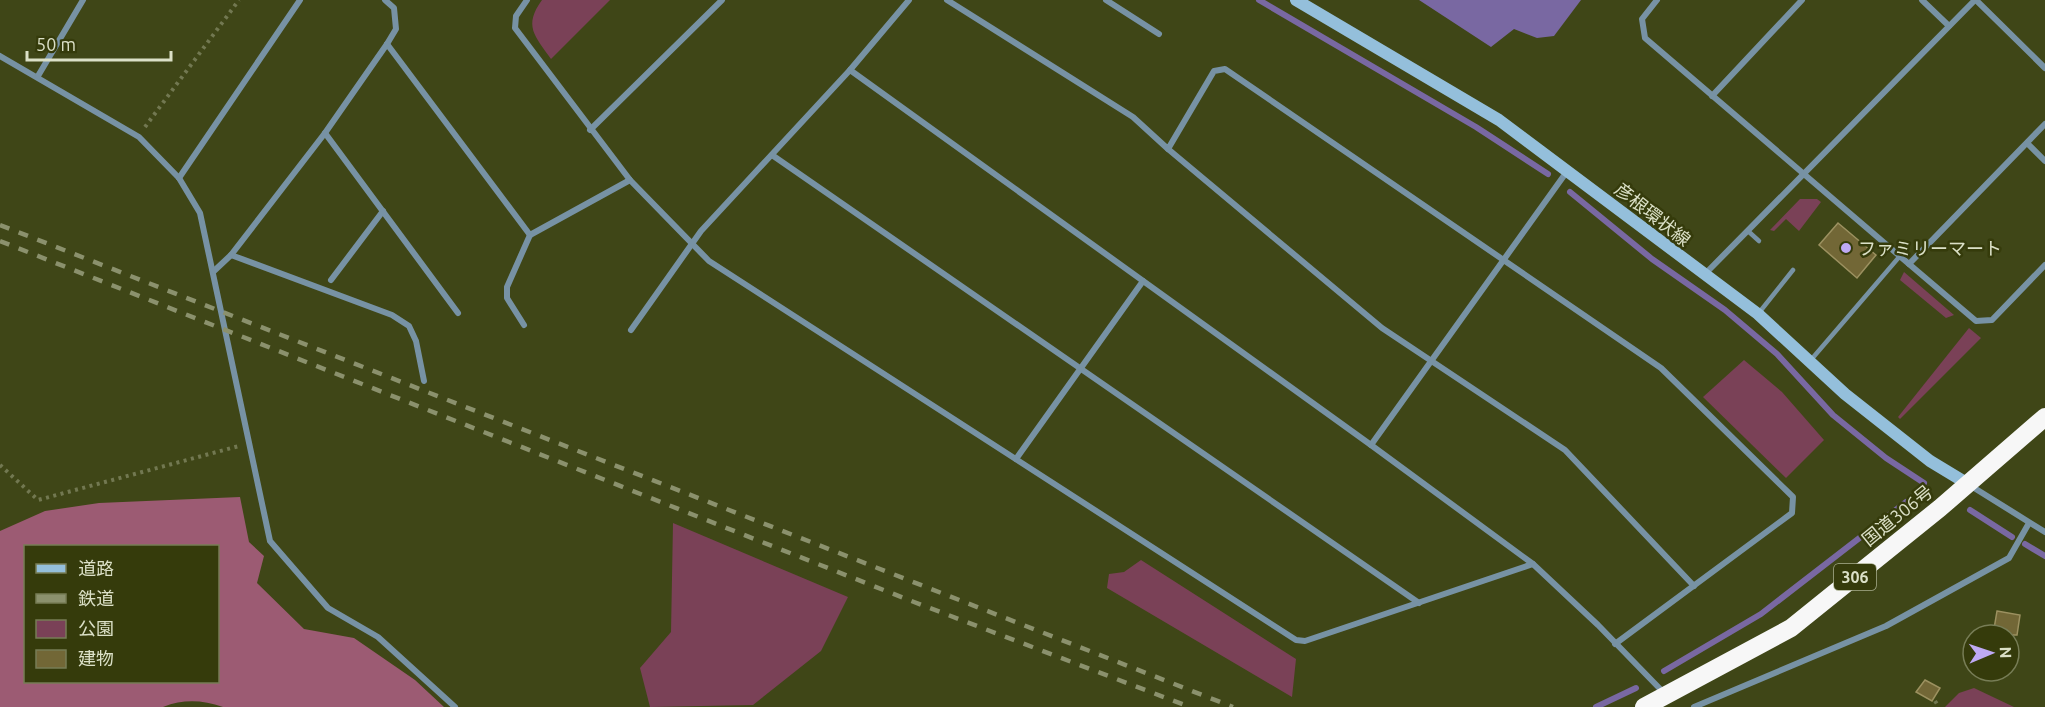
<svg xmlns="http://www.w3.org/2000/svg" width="2045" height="707" viewBox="0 0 2045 707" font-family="Ubuntu,'Noto Sans JP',sans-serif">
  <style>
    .green { fill: #7a4157 }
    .forest { fill: #9c5b73; fill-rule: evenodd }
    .water { fill: #7968a2 }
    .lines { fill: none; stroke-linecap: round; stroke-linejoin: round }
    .stream { stroke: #7968a2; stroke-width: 6 }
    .building { fill: #726736; stroke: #9c9160; stroke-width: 1.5 }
    .path { stroke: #727851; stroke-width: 4; stroke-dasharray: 3 4.5; stroke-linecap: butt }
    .lane { stroke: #7792a4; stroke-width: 4.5 }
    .street { stroke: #7792a4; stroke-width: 6 }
    .secondary { stroke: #94bfdb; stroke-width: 12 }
    .highway { stroke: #f7f7f7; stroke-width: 18 }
    .rail { stroke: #8b916d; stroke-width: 4.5; stroke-dasharray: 10 10; stroke-linecap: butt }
    .poi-dot { fill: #bea9f4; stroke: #353b0b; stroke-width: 2 }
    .labels { text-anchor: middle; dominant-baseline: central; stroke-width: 5; stroke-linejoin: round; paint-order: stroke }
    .shield { fill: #353b0b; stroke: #a9ae8f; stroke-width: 1.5 }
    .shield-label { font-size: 16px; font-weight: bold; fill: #dbe0c7 }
    .street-label { font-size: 18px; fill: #dbe0c7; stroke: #353b0b }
    .poi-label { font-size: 18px; fill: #dbe0c7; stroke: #353b0b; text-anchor: start }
  </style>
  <rect width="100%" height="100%" fill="#3f4617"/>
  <!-- green -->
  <g class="green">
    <path d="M542,0H610L551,59C535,36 523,26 542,0Z"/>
    <path d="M1800,199H1817L1821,202L1799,231L1786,219L1774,231L1770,230Z"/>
    <path d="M1904,272L1954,315L1946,318L1900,280Z"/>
    <path d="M1969,328L1981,338L1900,419L1898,417Z"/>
    <path d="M1744,360L1782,392L1824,440L1786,478L1703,397Z"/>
    <path d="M673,523L848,597L821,651L753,705L650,707L640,668L671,632Z"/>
    <path d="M1141,560L1296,659L1292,697L1107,588L1109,574L1124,572Z"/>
    <path d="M1974,688L2014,707H1945L1959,693Z"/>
  </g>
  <!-- forest -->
  <path class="forest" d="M240,497L249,542L264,556L257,583L304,629L354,638L415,680L444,707H223C202,700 184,699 163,707H0V531L45,511L99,503ZM26,546H218V682H26Z"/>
  <!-- water -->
  <path class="water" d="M1419,0H1581L1554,36L1537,38L1514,29L1491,47Z"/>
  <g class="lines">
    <!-- stream -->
    <g class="stream">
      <path d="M1259,0L1476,127L1548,174"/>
      <path d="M1570,192L1652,259L1725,310L1777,354L1833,415L1886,458L1924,483"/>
      <path d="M1970,510L2012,537"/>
      <path d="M2025,544L2045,556"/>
      <path d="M1664,671L1761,614L1906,502"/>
      <path d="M1596,707L1636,688"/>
    </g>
  </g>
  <!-- building -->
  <g class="building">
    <path d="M1838,223L1876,255L1857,278L1819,245Z"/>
    <path d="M1997,611L2020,615L2017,635H1993Z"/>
    <path d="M1925,680L1940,688L1932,701L1916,692Z"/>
  </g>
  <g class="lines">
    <!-- path -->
    <g class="path">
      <path d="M145,127L239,0"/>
      <path d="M0,465L38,500L239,446"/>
      <path d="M1935,701L1939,707"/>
    </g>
    <!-- lane -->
    <g class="lane">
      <path d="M1748,231L1759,241"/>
      <path d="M1758,314L1793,270"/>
      <path d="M1810,361L1900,256"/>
    </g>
    <!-- street -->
    <g class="street">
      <path d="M527,0L516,16L515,28L630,180L709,261L1296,640L1305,641L1533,564"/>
      <path d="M947,0L1133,117L1168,149L1214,71L1225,69L1661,368L1793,497L1792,513L1615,644"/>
      <path d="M1106,0L1159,34"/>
      <path d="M1657,0L1642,19L1645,38L1909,264L2045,124"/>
      <path d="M1922,0L1949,26"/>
      <path d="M1976,0L2045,68"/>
      <path d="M387,44L530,235L630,180"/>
      <path d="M0,56L139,137L179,178L200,213L270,541L328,608L378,637L455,707"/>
      <path d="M850,70L1371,445L1533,564L1598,625L1665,694"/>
      <path d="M38,76L83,0"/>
      <path d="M1712,96L1802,0"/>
      <path d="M590,130L722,0"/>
      <path d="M325,133L458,313"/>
      <path d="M2027,143L2045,161"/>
      <path d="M1168,149L1382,328L1565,450L1694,586"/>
      <path d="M772,155L1419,603"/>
      <path d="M179,178L300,0"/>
      <path d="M231,255L392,315L409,326L416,341L424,381"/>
      <path d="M1909,264L1976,321L1992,320L2045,265"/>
      <path d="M214,271L231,255L325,133L387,44L396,29L394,8L385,0"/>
      <path d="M1704,275L1975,0"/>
      <path d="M331,280L383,211"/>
      <path d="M524,325L507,298V287L530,235"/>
      <path d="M631,330L701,231L850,70L909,0"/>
      <path d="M1371,445L1568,170"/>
      <path d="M1016,459L1143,281"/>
      <path d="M1971,486L2045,532"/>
      <path d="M1694,707L1886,626L2009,558L2029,523"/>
    </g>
    <!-- secondary -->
    <path class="secondary" d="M1296,0L1499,120L1758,314L1845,394L1930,461L1968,484"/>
    <!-- highway -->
    <path class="highway" d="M1644,707L1791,628L1940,508L2045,417"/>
    <!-- rail -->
    <g class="rail">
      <path d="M0,225L1233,707"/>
      <path d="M0,241L914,602L1190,707"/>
    </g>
  </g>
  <!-- markers -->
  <circle class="poi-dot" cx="1846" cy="248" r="6"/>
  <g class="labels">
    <!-- shield labels -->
    <rect class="shield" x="1834" y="564" width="42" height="26" rx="4.5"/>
    <g class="shield-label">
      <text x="1855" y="577">306</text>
    </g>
    <!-- street labels -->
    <g class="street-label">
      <text transform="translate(1653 214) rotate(38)">彦根環状線</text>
      <text transform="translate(1897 515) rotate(-39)">国道306号</text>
    </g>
    <!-- poi labels -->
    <g class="poi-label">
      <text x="1858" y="248">ファミリーマート</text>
    </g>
  </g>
  <!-- legend -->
  <rect x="24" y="545" width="195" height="138" fill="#353b0b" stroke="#777d56" stroke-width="1.5"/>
  <rect x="36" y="564" width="30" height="9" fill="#94bfdb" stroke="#777d56" stroke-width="1.5"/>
  <text x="78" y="575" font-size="18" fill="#dbe0c7">道路</text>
  <rect x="36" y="594" width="30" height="9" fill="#8b916d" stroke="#777d56" stroke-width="1.5"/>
  <text x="78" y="605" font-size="18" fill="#dbe0c7">鉄道</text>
  <rect x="36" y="620" width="30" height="18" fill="#7a4157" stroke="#777d56" stroke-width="1.5"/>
  <text x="78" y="635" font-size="18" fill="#dbe0c7">公園</text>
  <rect x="36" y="650" width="30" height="18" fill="#726736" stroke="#777d56" stroke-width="1.5"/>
  <text x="78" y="665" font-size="18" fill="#dbe0c7">建物</text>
  <!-- north arrow -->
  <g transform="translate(1991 653) rotate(88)"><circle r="28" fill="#353b0b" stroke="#777d56" stroke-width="1.5"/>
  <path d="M0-4.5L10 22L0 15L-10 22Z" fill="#bea9f4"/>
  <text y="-9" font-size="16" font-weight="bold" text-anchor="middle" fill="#dbe0c7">N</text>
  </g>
  <!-- scale -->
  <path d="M27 51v9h144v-9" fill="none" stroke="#dbe0c7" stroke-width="3"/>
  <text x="36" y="51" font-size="18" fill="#dbe0c7" stroke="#353b0b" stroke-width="4.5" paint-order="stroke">50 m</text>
</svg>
